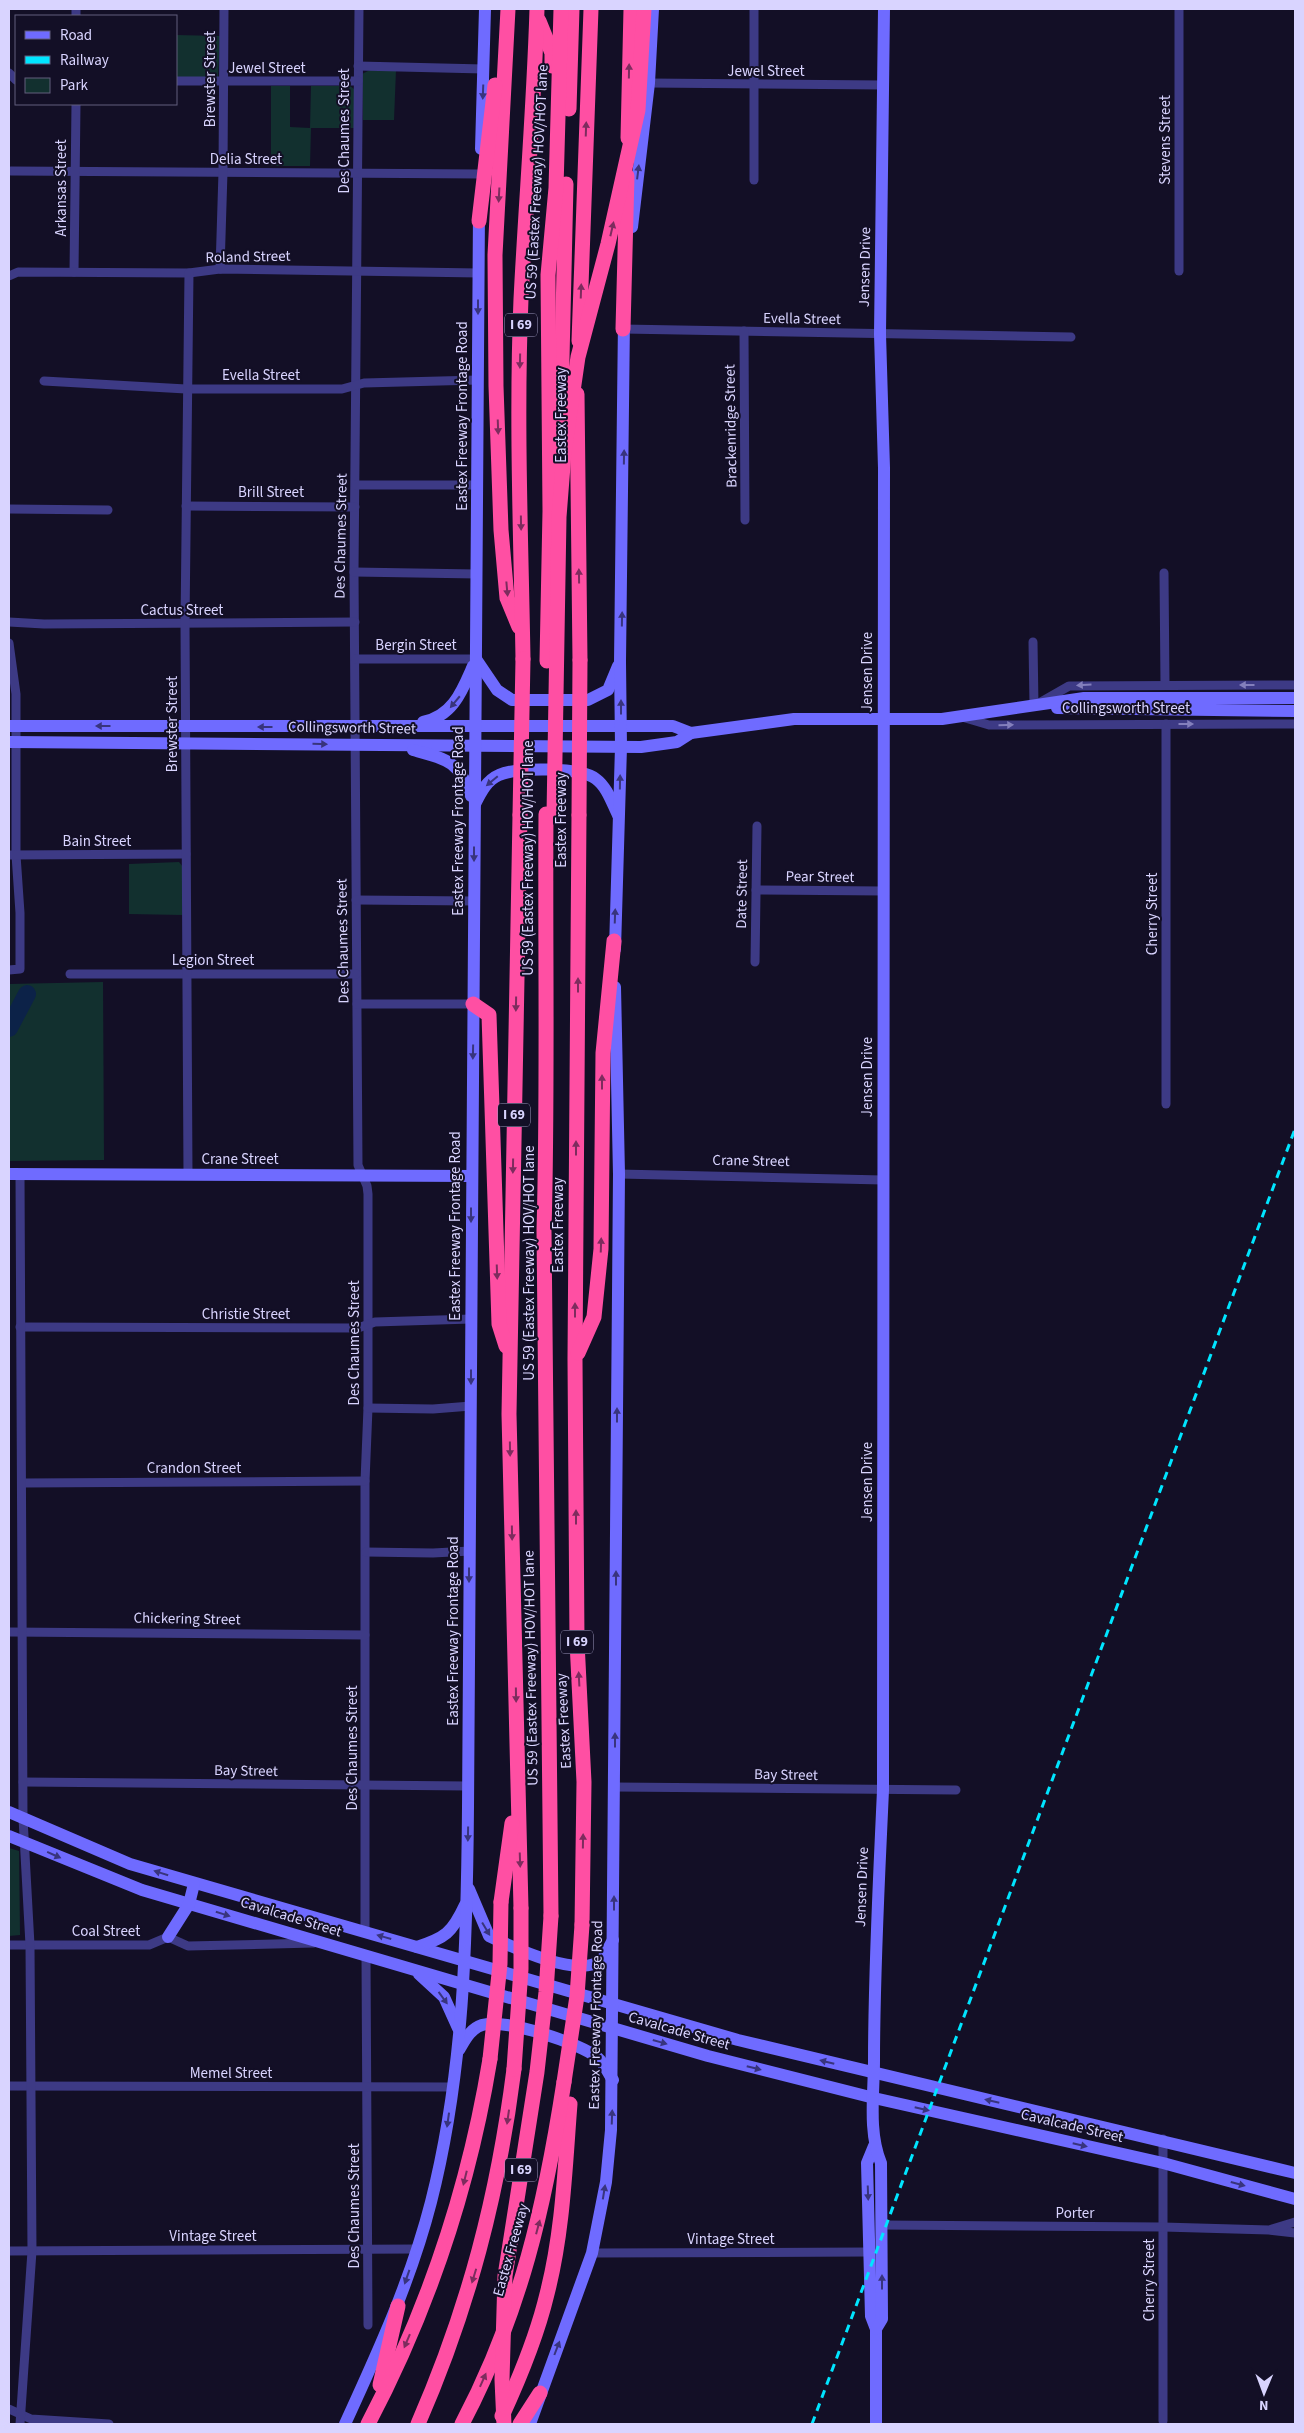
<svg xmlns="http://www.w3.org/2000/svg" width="1304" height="2433" viewBox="0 0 1304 2433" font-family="'Source Sans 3',sans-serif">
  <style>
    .green { fill: #12302f }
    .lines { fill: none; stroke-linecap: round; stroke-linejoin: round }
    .river { stroke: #0c2248; stroke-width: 18 }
    .street { stroke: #3d3a85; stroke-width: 9 }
    .secondary { stroke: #6f6bff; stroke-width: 12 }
    .highway { stroke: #ff4fa3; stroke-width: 15 }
    .rail { stroke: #00e5ff; stroke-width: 3; stroke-dasharray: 8 6; stroke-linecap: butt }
    .highway-bridge { stroke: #ff4fa3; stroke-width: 15 }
    .oneway { fill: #7d2c5e }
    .oneway2 { fill: #38347d }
    .oneway3 { fill: #837fbc }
    .labels { text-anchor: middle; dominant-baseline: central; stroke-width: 4; stroke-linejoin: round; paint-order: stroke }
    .shield { fill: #130f26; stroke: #9e99be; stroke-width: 1 }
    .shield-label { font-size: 14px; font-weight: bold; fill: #d9d4ff }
    .street-label { font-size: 15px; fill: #d9d4ff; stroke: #130f26 }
  </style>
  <rect width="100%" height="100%" fill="#130f26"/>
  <!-- green -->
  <g class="green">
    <path d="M176,35L220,36L218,77H176Z"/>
    <path d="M370,70H396L394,120H363L362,74Z"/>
    <path d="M271,86H290V127L310,128L311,86H350L354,89V128H311L310,166H271Z"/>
    <path d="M179,862L183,867L182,915L129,914V864Z"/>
    <path d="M103,982L104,1160L9,1161V984Z"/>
    <path d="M9,1848L19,1851L20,1935L9,1936Z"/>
  </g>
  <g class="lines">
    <!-- river -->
    <path class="river" d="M9,1028L27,994"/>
    <!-- street -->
    <g class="street">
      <path d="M359,9L354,572L358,1165L367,1186L368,1194V1408L365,1481V1931"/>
      <path d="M76,16V9"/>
      <path d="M358,66L484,69"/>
      <path d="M9,73L16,80"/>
      <path d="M176,81H358"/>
      <path d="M649,83L883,85"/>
      <path d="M11,171L480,174"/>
      <path d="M754,180V9"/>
      <path d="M220,269L223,172L224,9"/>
      <path d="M1179,271V9"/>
      <path d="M74,272L76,104"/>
      <path d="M9,276L18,272L189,273L220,269L479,273"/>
      <path d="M623,329L1071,337"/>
      <path d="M744,331L745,520"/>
      <path d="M44,381L186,389H342L364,383L478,380"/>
      <path d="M356,485H477"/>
      <path d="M186,506L355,507"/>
      <path d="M9,509L108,510"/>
      <path d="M354,572L477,574"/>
      <path d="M1164,573L1165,685"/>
      <path d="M9,622L44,624L355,622"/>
      <path d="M1033,642L1034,706L1069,686L1295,685"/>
      <path d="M9,643L16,694V855L20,913V969L9,970"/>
      <path d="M356,659H476"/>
      <path d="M962,717L989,725L1295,724"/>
      <path d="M9,855L186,854"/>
      <path d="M756,890L883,891"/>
      <path d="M356,900L474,901"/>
      <path d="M755,962L757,826"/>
      <path d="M70,974H356"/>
      <path d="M357,1004H473"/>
      <path d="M1166,1104V724"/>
      <path d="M619,1174L883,1180"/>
      <path d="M188,1175L185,623L189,273"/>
      <path d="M20,1327L358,1328L375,1322L471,1319"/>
      <path d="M368,1408L433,1409L471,1406"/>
      <path d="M23,1483L365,1481"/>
      <path d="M366,1552L433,1553L470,1551"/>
      <path d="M9,1632L365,1635"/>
      <path d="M23,1782L468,1786"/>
      <path d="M615,1787L956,1790"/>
      <path d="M9,1945H149L168,1937L188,1946L314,1943"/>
      <path d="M366,1957L368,2325"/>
      <path d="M9,2086L452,2087"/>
      <path d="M1163,2139V2421"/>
      <path d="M881,2225L1163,2227L1269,2230L1295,2233"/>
      <path d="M1272,2229L1295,2222"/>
      <path d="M9,2251L417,2249"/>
      <path d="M592,2253L869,2252"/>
      <path d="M9,2409L31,2419L109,2424"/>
      <path d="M20,2424L32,2251L30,1945L23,1818L20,1174"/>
    </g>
    <!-- secondary -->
    <g class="secondary">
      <path d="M481,149L485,9"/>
      <path d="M632,227L649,83L653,9"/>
      <path d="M476,659L497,690L512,700H588L608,690L618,666"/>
      <path d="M1057,708L1295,711"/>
      <path d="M423,722C453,716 462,691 473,666"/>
      <path d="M9,726H673L691,733"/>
      <path d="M9,742L641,747L677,742L691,733L794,719H942L1084,698H1295"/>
      <path d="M413,750C446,759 460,761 471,796"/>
      <path d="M475,804C481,792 487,780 499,775C516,767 582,767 596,779C607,787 612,803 618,815"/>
      <path d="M615,949L621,747L620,662L624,320"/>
      <path d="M9,1174L472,1176"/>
      <path d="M9,1812L130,1864L738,2040L1295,2173"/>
      <path d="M9,1836L142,1890L708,2056L874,2098L1163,2163L1295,2199"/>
      <path d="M469,1889L489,1936C512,1947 579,1979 601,1960C606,1956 609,1946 613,1940"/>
      <path d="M168,1937L189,1904L194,1884"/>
      <path d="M417,1947C445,1938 452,1933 465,1905"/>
      <path d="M419,1974L444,1997L458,2028"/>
      <path d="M459,2050C465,2040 470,2029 482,2025C504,2018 580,2043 598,2058C604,2063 608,2073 613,2080"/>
      <path d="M874,2146L867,2163L871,2316L876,2329V2424"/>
      <path d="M876,2329L882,2319L881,2163C868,2132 874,2094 874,2061C874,1970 879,1880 883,1790L884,468L880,334L884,9"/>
      <path d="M345,2424C378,2352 411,2280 431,2202C464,2073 467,1939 468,1807L479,211"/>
      <path d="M530,2424L592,2253L606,2182L611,2130L619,1174L615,987"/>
    </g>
    <!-- highway -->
    <g class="highway">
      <path d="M508,9L495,255L496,386L501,530L507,598L519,627"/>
      <path d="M539,21L552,53V66"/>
      <path d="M569,109L572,9"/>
      <path d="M628,138L631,9"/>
      <path d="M479,221L495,85"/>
      <path d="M623,329L627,176"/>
      <path d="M579,341L591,9"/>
      <path d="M577,394L580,660"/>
      <path d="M560,446L566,184"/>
      <path d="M523,659C521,539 516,419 521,299C526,202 534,106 537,9"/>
      <path d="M547,661L550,511L548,275L556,188L561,9"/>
      <path d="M546,814C545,953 548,1092 544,1230L551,1916"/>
      <path d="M520,815L509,1414L521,1908"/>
      <path d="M579,815L575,1359L577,1642L584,1782L582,1925"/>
      <path d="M473,1004L489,1015L499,1324L506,1346"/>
      <path d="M578,1353L594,1317L601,1249L603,1053L614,941"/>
      <path d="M501,1902L512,1823"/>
      <path d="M380,2385L398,2306"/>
      <path d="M502,2416C520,2377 537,2336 547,2294C563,2232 565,2167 570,2104"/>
      <path d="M368,2424C428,2310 469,2187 490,2059"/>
      <path d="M418,2424C469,2307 498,2195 514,2069"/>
      <path d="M462,2424C521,2312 545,2205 564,2082"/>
      <path d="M520,2424L540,2393"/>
    </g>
    <!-- rail -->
    <path class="rail" d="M812,2424L1295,1129"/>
    <!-- highway-bridge -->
    <g class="highway-bridge">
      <path d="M520,815L523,659"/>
      <path d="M554,815L559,517L564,453L578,357L608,244L638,110L644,9"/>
      <path d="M579,815L580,660"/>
      <path d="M490,2059L500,1964L501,1902"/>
      <path d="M514,2069L521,1969V1908"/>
      <path d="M564,2082L577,1996L582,1925"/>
      <path d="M504,2424L502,2380L505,2276L537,2072L546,1992L551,1916"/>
    </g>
  </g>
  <!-- one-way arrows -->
  <defs><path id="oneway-solid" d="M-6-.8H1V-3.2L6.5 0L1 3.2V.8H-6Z" transform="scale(1.25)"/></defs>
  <g class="oneway">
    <use href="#oneway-solid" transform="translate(629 71) rotate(-89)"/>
    <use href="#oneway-solid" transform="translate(586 129) rotate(-88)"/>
    <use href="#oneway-solid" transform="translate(499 195) rotate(93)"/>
    <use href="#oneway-solid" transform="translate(612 229) rotate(-77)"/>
    <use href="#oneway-solid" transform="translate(581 291) rotate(-88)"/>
    <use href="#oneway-solid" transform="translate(520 361) rotate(91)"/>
    <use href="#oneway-solid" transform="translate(498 427) rotate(88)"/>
    <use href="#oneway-solid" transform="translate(521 523) rotate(89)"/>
    <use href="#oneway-solid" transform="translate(579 576) rotate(-91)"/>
    <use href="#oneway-solid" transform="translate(507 589) rotate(85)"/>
    <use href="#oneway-solid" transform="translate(578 985) rotate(-90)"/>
    <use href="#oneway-solid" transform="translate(516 1004) rotate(91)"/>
    <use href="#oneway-solid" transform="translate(602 1082) rotate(-90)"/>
    <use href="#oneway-solid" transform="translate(576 1148) rotate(-90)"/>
    <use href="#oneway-solid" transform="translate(513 1166) rotate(91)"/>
    <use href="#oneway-solid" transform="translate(601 1245) rotate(-88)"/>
    <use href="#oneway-solid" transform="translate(497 1272) rotate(88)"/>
    <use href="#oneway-solid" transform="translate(575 1310) rotate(-90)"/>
    <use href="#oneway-solid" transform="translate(510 1449) rotate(89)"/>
    <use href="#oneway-solid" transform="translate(576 1517) rotate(-90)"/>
    <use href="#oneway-solid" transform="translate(512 1533) rotate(89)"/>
    <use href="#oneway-solid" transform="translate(579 1679) rotate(-93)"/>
    <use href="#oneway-solid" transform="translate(516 1695) rotate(89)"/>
    <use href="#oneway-solid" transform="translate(583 1841) rotate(-89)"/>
    <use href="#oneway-solid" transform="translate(520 1860) rotate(88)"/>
    <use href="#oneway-solid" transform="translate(508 2117) rotate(98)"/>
    <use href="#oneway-solid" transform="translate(465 2178) rotate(104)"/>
    <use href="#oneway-solid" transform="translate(538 2227) rotate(-75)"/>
    <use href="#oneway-solid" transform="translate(474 2276) rotate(107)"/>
    <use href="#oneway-solid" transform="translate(407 2341) rotate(113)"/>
    <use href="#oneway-solid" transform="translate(483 2380) rotate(-66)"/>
  </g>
  <g class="oneway2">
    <use href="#oneway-solid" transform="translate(483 92) rotate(92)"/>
    <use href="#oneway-solid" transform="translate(638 172) rotate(-83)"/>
    <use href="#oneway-solid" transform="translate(478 307) rotate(90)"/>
    <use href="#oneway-solid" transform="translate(624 457) rotate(-89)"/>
    <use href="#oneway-solid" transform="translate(622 619) rotate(-89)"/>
    <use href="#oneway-solid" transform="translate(455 702) rotate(130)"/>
    <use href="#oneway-solid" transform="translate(621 707) rotate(-90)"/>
    <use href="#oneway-solid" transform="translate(103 726) rotate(-180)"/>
    <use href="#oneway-solid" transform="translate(265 727) rotate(-180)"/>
    <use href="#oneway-solid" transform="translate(320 744) rotate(1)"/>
    <use href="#oneway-solid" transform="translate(492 781) rotate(140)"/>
    <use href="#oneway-solid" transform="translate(620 782) rotate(-89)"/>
    <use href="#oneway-solid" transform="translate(474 854) rotate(90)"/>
    <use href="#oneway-solid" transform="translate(615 916) rotate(-88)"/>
    <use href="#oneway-solid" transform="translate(473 1052) rotate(91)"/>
    <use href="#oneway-solid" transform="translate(471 1215) rotate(90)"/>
    <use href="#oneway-solid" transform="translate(471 1377) rotate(90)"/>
    <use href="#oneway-solid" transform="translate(617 1415) rotate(-90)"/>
    <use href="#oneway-solid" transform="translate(469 1575) rotate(90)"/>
    <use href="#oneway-solid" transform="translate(616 1578) rotate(-90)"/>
    <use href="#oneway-solid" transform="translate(615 1740) rotate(-90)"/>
    <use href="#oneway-solid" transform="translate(468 1834) rotate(91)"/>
    <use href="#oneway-solid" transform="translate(54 1855) rotate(24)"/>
    <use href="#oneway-solid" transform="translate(161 1873) rotate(-163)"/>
    <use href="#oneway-solid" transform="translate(614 1903) rotate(-90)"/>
    <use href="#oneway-solid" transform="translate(223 1914) rotate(17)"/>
    <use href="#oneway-solid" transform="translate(486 1929) rotate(59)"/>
    <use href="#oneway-solid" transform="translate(384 1937) rotate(-164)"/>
    <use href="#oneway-solid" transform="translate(443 1998) rotate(54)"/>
    <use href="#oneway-solid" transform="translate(660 2042) rotate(16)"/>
    <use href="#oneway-solid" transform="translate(827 2062) rotate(-166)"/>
    <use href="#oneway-solid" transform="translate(754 2068) rotate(14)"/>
    <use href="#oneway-solid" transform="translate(992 2101) rotate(-167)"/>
    <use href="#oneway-solid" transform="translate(922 2109) rotate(13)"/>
    <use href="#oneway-solid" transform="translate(612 2117) rotate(-88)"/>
    <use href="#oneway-solid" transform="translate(448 2120) rotate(98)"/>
    <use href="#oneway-solid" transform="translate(1080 2145) rotate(13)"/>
    <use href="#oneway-solid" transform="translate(1238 2184) rotate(15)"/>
    <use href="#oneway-solid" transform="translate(604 2192) rotate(-81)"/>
    <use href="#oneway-solid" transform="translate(868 2193) rotate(88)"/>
    <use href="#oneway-solid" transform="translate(407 2277) rotate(109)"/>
    <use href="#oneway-solid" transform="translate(882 2282) rotate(-90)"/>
    <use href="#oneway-solid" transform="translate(557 2348) rotate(-69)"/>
  </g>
  <g class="oneway3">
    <use href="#oneway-solid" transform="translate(1084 685) rotate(177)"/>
    <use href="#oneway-solid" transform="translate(1247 685) rotate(-180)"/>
    <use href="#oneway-solid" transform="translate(1186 724)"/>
    <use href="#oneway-solid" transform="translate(1006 725) rotate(-1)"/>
  </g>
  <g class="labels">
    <!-- shield labels -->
    <g class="shield">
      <rect x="505" y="313.5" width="32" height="23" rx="4"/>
      <rect x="498" y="1103.5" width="32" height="23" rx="4"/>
      <rect x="561" y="1630.5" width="32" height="23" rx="4"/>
      <rect x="505" y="2158.5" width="32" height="23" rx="4"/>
    </g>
    <g class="shield-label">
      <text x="521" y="325">I 69</text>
      <text x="514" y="1115">I 69</text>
      <text x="577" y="1642">I 69</text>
      <text x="521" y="2170">I 69</text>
    </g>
    <!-- street labels -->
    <g class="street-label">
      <text x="267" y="68">Jewel Street</text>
      <text x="766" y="71">Jewel Street</text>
      <text transform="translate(210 79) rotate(-90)">Brewster Street</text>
      <text transform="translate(344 131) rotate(-90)">Des Chaumes Street</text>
      <text transform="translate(1165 140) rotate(-90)">Stevens Street</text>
      <text x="246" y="159">Delia Street</text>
      <text transform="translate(537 182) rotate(-87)">US 59 (Eastex Freeway) HOV/HOT lane</text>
      <text transform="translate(61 188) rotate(-90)">Arkansas Street</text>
      <text transform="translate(248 257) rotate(-1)">Roland Street</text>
      <text transform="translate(865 267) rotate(-89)">Jensen Drive</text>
      <text transform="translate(802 319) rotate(1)">Evella Street</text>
      <text x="261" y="375">Evella Street</text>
      <text transform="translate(561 415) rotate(-90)">Eastex Freeway</text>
      <text transform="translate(462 416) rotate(-90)">Eastex Freeway Frontage Road</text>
      <text transform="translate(731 426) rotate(-91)">Brackenridge Street</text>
      <text x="271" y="492">Brill Street</text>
      <text transform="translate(341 536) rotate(-89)">Des Chaumes Street</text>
      <text x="182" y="610">Cactus Street</text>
      <text x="416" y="645">Bergin Street</text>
      <text transform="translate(867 672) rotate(-90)">Jensen Drive</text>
      <text x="1126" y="708">Collingsworth Street</text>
      <text transform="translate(172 724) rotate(-90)">Brewster Street</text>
      <text transform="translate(352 728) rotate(1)">Collingsworth Street</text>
      <text transform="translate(561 820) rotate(-90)">Eastex Freeway</text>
      <text transform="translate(458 821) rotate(-90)">Eastex Freeway Frontage Road</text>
      <text x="97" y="841">Bain Street</text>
      <text transform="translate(528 858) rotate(-90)">US 59 (Eastex Freeway) HOV/HOT lane</text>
      <text transform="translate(820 877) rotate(1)">Pear Street</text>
      <text transform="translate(742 894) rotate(-89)">Date Street</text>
      <text transform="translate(1152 914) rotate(-90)">Cherry Street</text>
      <text transform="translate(343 941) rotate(-91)">Des Chaumes Street</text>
      <text x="213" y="960">Legion Street</text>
      <text transform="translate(867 1077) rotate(-90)">Jensen Drive</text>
      <text x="240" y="1159">Crane Street</text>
      <text transform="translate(751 1161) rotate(1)">Crane Street</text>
      <text transform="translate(558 1225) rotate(-90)">Eastex Freeway</text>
      <text transform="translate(455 1226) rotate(-90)">Eastex Freeway Frontage Road</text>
      <text transform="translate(529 1263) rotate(-90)">US 59 (Eastex Freeway) HOV/HOT lane</text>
      <text x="246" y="1314">Christie Street</text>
      <text transform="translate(354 1343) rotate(-90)">Des Chaumes Street</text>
      <text x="194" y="1468">Crandon Street</text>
      <text transform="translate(867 1482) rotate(-90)">Jensen Drive</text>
      <text transform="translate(187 1619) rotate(1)">Chickering Street</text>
      <text transform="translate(453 1631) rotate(-90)">Eastex Freeway Frontage Road</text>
      <text transform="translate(531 1668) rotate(-91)">US 59 (Eastex Freeway) HOV/HOT lane</text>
      <text transform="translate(564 1721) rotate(-93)">Eastex Freeway</text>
      <text transform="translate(352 1748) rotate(-90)">Des Chaumes Street</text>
      <text transform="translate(246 1771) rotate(1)">Bay Street</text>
      <text transform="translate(786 1775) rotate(1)">Bay Street</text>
      <text transform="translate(862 1887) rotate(-88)">Jensen Drive</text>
      <text transform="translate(291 1917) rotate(17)">Cavalcade Street</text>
      <text x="106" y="1931">Coal Street</text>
      <text transform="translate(596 2015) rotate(-89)">Eastex Freeway Frontage Road</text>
      <text transform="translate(679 2031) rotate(16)">Cavalcade Street</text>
      <text x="231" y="2073">Memel Street</text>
      <text transform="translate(1072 2126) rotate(13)">Cavalcade Street</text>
      <text transform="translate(354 2206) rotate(-90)">Des Chaumes Street</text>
      <text x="1075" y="2213">Porter</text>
      <text x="213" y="2236">Vintage Street</text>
      <text x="731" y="2239">Vintage Street</text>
      <text transform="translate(511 2250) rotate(-74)">Eastex Freeway</text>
      <text transform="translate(1149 2280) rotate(-90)">Cherry Street</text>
    </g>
  </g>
  <!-- border -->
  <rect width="1304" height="2433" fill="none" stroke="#d9d4ff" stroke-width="20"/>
  <!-- legend -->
  <rect x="15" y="15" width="162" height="90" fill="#130f26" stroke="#625e7d"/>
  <rect x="25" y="31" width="25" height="8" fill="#6f6bff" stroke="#625e7d"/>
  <text x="60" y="40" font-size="15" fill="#d9d4ff">Road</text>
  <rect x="25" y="56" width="25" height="8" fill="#00e5ff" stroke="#625e7d"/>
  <text x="60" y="65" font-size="15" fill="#d9d4ff">Railway</text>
  <rect x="25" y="78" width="25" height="15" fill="#12302f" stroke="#625e7d"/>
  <text x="60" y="90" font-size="15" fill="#d9d4ff">Park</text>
  <!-- north arrow -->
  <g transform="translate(1264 2393) rotate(181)" stroke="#130f26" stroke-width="4" paint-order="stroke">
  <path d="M0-4L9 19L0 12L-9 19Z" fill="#d9d4ff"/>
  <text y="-8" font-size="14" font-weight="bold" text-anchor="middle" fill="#d9d4ff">N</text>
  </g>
</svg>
